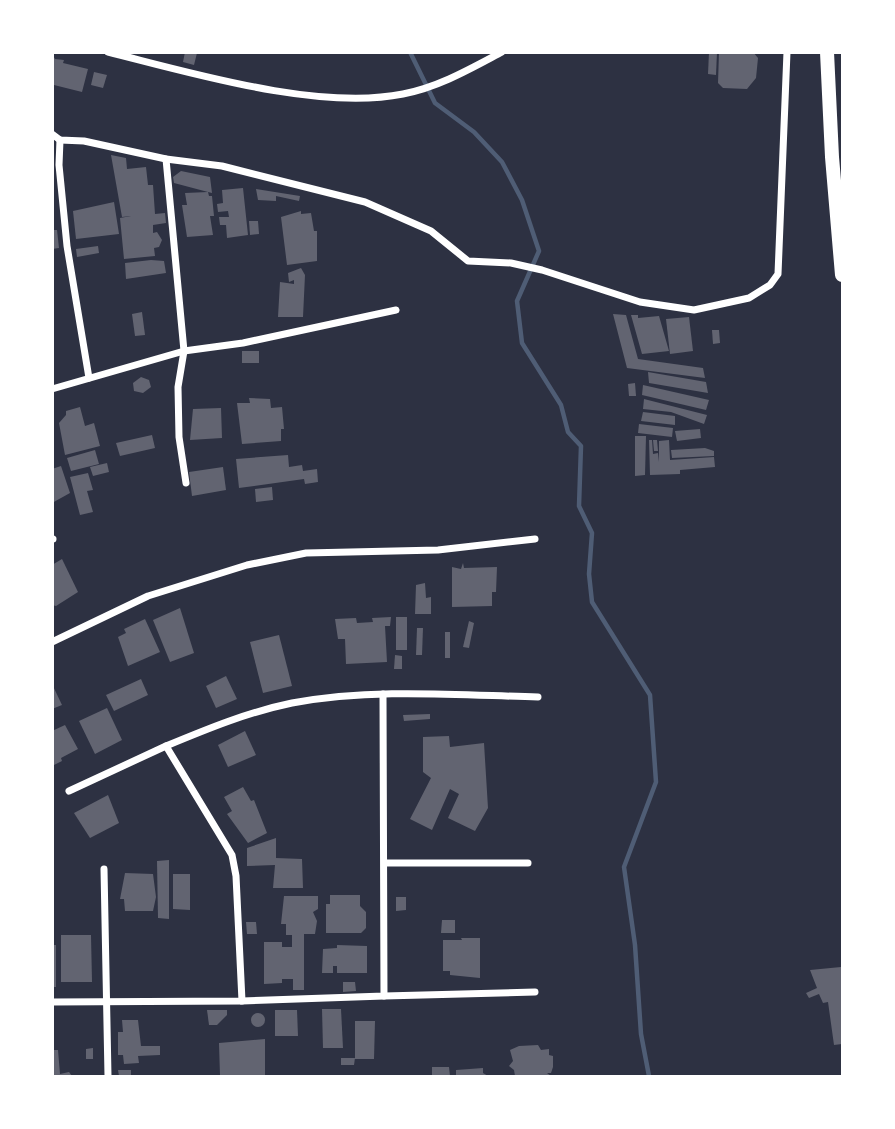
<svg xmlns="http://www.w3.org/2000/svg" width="895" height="1129" viewBox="0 0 895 1129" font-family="Raleway,sans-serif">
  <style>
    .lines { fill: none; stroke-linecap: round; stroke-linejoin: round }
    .stream { stroke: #4f5d75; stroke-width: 4.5 }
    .building { fill: #626471 }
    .minor { stroke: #fff; stroke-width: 7 }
    .trunk { stroke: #fff; stroke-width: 14 }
  </style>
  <rect width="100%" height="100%" fill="#2d3142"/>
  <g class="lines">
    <!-- stream -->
    <path class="stream" d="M410,52L435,103L474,132L502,162L522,200L539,251L517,301L522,343L561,405L568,432L581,446L579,506L592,533L589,574L592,602L650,695L656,782L624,867L635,945L641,1034L649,1076"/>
  </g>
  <!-- building -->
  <g class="building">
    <path d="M185,52L197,53L194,65L183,62Z"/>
    <path d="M709,52H717L716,75L708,74Z"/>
    <path d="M719,52H753L758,58L756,78L747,89L723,88L718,83Z"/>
    <path d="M52,54L55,59L64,60L63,63L88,69L82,92L54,85Z"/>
    <path d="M94,72L107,75L103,88L91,85Z"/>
    <path d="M111,155L126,158L127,169L146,167L148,185H153L155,214L165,213L166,223L153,225V233L157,232L162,240L159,247L154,248L155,256L124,259L120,218L131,216L122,217Z"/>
    <path d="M181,171L210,177L212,193L208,192L209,196H212L214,216H210L213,235L187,237L182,205H187L185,193L208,192L174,183L173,177Z"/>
    <path d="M243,188L248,235L227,238L226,225H220L219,217H229L228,211L218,212L217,204L223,203L222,190Z"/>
    <path d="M256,189L300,196L299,201L276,196V201L258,200Z"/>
    <path d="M114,202L119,234L76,239L73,211Z"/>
    <path d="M301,211V214L311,213L314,231H317V261L287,265L281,217Z"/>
    <path d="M249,221H258L259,234L250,235Z"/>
    <path d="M52,230H57L59,248L52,249Z"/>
    <path d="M98,246L99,253L77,257L76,249Z"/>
    <path d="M151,260L164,261L166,273L126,279L125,263Z"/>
    <path d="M301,268L305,275L303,317H278L280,282L294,284V280L289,282L288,273Z"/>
    <path d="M142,312L145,335L135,336L132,314Z"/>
    <path d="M613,314L626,315L638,359L703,368L705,378L627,368Z"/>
    <path d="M631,315H638V318L659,316L669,351L642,354Z"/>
    <path d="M689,317L693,351L670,354L666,319Z"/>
    <path d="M712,330H719L720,343L713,344Z"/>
    <rect x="242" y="351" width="17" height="12"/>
    <path d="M648,372L706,382L708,393L649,383Z"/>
    <path d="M141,377L149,380L151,387L143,393L134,391L133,383Z"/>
    <path d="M635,383L636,396H629L628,384Z"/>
    <path d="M643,385L709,400L706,410L642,395Z"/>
    <path d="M249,398L270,399L271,408L282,407L284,429H281V441L242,444L237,403H250Z"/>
    <path d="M644,399L707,415L704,424L671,412L643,409Z"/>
    <path d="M80,407L85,426L94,423L100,446L65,455L59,423L66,415V411Z"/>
    <path d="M221,408L222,438L190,440L193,409Z"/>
    <path d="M643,412L675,416V425L641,421Z"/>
    <path d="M639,424L673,428L672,437L638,433Z"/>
    <path d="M700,429L701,438L677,441L675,431Z"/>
    <path d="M152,435L155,448L120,456L116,443Z"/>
    <path d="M635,436H646L645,475L635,476Z"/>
    <path d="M649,440H652L653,454L658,453L659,462V441L669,440L670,460L714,457L715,467L680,470V474L650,475Z"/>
    <path d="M653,440H657L658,451H654Z"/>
    <path d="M705,448L714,451V456L672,458L671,450Z"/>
    <path d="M95,450L99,464L71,471L67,458Z"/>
    <path d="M288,455L289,467L302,465L303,471L317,469L318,482L305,484L304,479L239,488L236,459Z"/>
    <path d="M107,463L109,472L93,476L90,467Z"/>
    <path d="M61,466L70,493L52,503V469Z"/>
    <path d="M223,467L226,490L192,496L189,472Z"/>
    <path d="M88,473L93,490L87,491L93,512L80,515L70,477Z"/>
    <path d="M272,487L273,500L256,502L255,489Z"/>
    <path d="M62,559L78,592L56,606L52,605V565Z"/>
    <path d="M463,563L464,568L497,567L496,592H492V606L452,607V567L461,569Z"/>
    <path d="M425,583L426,598L431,597V614H415L416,585Z"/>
    <path d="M180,608L194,653L170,662L153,620Z"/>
    <path d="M391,617L390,626H385L387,662L346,664L345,639H338L335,619L356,618L357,623L373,622L372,618Z"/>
    <rect x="396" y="617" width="11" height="33"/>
    <path d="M145,619L160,652L128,666L118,637L126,633L124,629Z"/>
    <path d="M469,621L474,623L469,648L463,647Z"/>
    <path d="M417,628H423L422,655H416Z"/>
    <rect x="445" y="632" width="5" height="26"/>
    <path d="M279,635L292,686L263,693L250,642Z"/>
    <path d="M395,655L402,656V669H394Z"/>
    <path d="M226,676L237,699L216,708L206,686Z"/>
    <path d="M141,679L148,695L114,711L106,695Z"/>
    <path d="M52,684L62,705L52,709Z"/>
    <path d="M107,708L122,740L95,754L79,721Z"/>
    <path d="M430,714V719L404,721L403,715Z"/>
    <path d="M65,725L78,749L61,758L62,761L54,765L52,731Z"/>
    <path d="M245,731L256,755L228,767L218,745Z"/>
    <path d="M449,736L450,747L484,743L488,808L475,831L448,818L459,794L450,789L432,830L410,819L431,778L423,772V737Z"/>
    <path d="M243,787L251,801L254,800L267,833L248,843L227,814L232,811L224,797Z"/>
    <path d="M108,795L119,823L90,838L74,813Z"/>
    <path d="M276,838V858L302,859L303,888H273L275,865L247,866V848Z"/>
    <path d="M169,860V919L158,918L157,861Z"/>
    <path d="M125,873L153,874L156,897L153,911H125L124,899H120Z"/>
    <path d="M173,874H190V910L173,909Z"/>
    <path d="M330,895H360V906L366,912V928L361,933H326V904H330Z"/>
    <path d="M284,896H318V909L313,912L317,921L315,934H304V990H293V979H282V983L264,984V942H282V947H292V935H286V924H281Z"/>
    <path d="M396,897H406V910L396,911Z"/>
    <path d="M442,920H455V933H441Z"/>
    <path d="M246,922H256L257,934H247Z"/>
    <path d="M61,935H91L92,982H61Z"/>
    <path d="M461,938H480V978L450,975V971H443V940H462Z"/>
    <rect x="52" y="945" width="4" height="42"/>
    <path d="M337,945L367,946V973H337V966H333V973H322L323,949L337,948Z"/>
    <path d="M841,967L842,1044L834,1045L828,1002L823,1003L819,994L809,998L806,993L817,988L810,970Z"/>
    <path d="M343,982H355L356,991L343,992Z"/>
    <path d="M322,1009H341L343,1048H323Z"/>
    <path d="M207,1010H227V1015L217,1025H209Z"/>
    <path d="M275,1010H297L298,1036H275Z"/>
    <circle cx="258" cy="1020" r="7"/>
    <path d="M122,1020H138L141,1046H160V1055L138,1056L139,1063L124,1064L123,1055H118V1032H123Z"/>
    <path d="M355,1021H375L374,1059H355Z"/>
    <path d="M265,1039V1076H220L219,1043Z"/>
    <path d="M538,1045L541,1050L549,1049V1055L553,1056V1067L551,1073H547L551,1076H515L514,1070L509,1066L513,1061L510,1050L519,1046Z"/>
    <path d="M93,1048V1059H86V1049Z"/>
    <path d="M52,1050H58L60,1074L69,1072L72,1076H52Z"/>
    <path d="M341,1058H355L354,1065H341Z"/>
    <path d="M432,1067H449L450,1076H432Z"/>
    <path d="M483,1068V1073L488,1076H456V1070Z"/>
    <path d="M118,1070H131V1076H119Z"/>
  </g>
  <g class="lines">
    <!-- minor -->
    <g class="minor">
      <path d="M108,52C192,73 319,111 403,94C439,87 470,69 502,52"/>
      <path d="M52,134L60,140L84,141L166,159L222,166L365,202L431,231L468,261L511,263L542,270L640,302L694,310L749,298L770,285L778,274L787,52"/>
      <path d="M60,140L59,165L67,246L89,378"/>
      <path d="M166,159L184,351L178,387L179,437L186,483"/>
      <path d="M52,389L184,351L243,343L396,310"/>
      <path d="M52,539H53"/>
      <path d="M52,642L148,596L247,565L306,553L438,550L535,539"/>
      <path d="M69,791L166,746"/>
      <path d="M386,863H528"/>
      <path d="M104,869L108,1076"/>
      <path d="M384,996L535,992"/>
      <path d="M242,1001L236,876L232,855L166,746C207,729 248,712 292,703C373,688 456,695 538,697"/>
      <path d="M52,1002L242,1001L384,996L383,694"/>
    </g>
    <!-- trunk -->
    <path class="trunk" d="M827,52L832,157L842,275"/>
  </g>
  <!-- border -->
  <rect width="895" height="1129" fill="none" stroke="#ffffff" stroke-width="108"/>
</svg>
